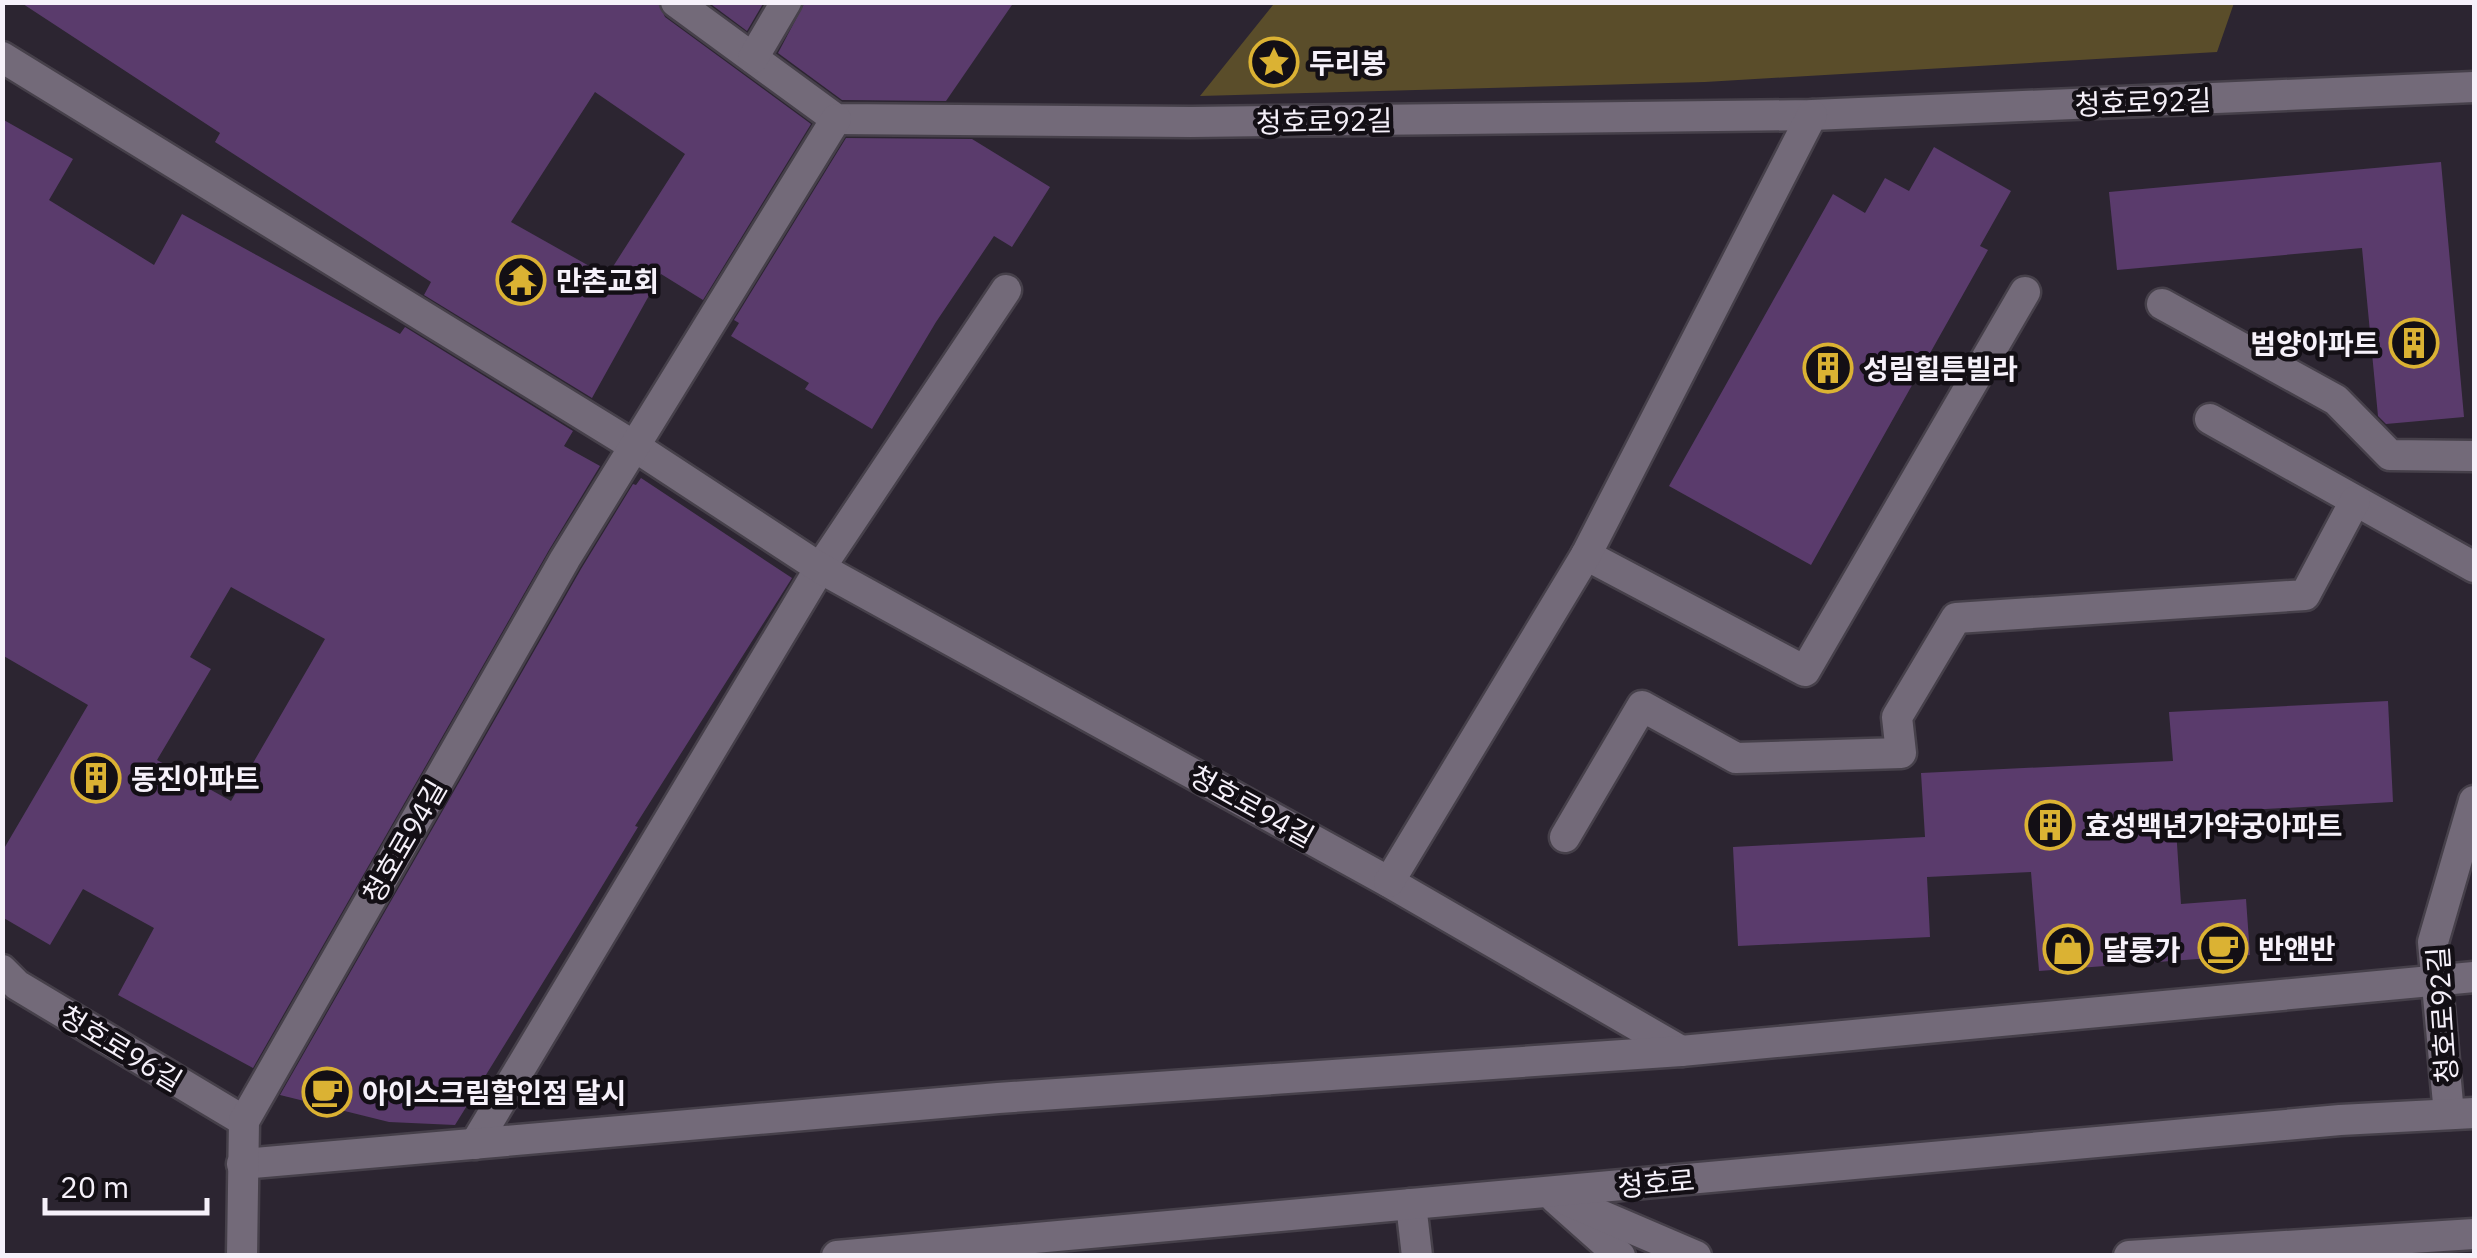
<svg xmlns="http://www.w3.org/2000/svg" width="2477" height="1258" viewBox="0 0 2477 1258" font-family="'IBM Plex Sans','Noto Sans KR',sans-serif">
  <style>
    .green { fill: #5a4d2a }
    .building { fill: #5a3b6c; fill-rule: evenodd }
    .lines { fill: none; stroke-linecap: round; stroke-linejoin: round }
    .lane-casing { stroke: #46404a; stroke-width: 35 }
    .street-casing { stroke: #46404a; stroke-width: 35 }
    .secondary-casing { stroke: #46404a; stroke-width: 35 }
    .lane { stroke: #736a79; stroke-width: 30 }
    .street { stroke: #736a79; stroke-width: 30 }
    .secondary { stroke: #736a79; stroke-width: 30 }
    .labels { text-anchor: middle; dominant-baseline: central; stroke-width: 9; stroke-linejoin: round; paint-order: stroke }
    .poi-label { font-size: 28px; font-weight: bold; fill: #f6f1fa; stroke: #130f15; text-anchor: start }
    .street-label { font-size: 28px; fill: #f6f1fa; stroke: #130f15 }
  </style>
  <rect width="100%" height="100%" fill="#2c2531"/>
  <!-- green -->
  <path class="green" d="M1271,3H2234L2217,52L1705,82L1200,96L1273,5Z"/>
  <!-- building -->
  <g class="building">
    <path d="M20,2H658L665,17L811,124L703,300L661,274L592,398L424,295L431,282L215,142L220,133ZM595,92L685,154L607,276L511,222Z"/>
    <path d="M708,2H764L747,31Z"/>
    <path d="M805,2H1014L946,101L842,100L778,53Z"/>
    <path d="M2,119L73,159L49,200L154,265L182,214L400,334L405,327L573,431L564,446L600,466L549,550L253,1068L118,995L154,928L83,889L50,945L2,917V852L88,705L2,655ZM231,587L325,639L231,801L157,760L211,669L190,657Z"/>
    <path d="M846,138L972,139L1050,187L1012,247L994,236L936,322L872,429L805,389L809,383L731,336L739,323L734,320Z"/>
    <path d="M1934,147L2011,191L1980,246L1988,250L1811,565L1669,486L1833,194L1865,213L1885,178L1909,191Z"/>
    <path d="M2441,162L2464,417L2386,424L2378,416L2362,248L2117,270L2109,192Z"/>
    <path d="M641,478L792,578L635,826L638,827L584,916L455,1125L389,1122L280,1095L581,569L633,484L636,485Z"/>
    <path d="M2388,701L2393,802L2175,814L2181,904L2246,899L2250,955L2039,971L2031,872L1927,877L1930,937L1738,946L1733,847L1925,837L1921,773L2173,761L2169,712Z"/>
  </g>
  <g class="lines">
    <!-- lane casing -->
    <g class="lane-casing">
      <g id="lane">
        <path d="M2162,304L2336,400L2390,455L2474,456"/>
        <path d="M2210,419L2474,567"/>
        <path d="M1586,555L1805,671L2025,292"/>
        <path d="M1565,837L1642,706L1736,758L1901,753L1897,717L1956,618L2305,595L2355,501"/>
        <path d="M475,1144L820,568L1006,290"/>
        <path d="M1555,1198L1620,1256"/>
        <path d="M1411,1204L1417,1256"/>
      </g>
    </g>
    <!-- street casing -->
    <g class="street-casing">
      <g id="street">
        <path d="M676,2L836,119L1191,122L1812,115L2474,87"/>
        <path d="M2,57L634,446L820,568L1389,882L1681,1051"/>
        <path d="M753,58L786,2"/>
        <path d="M1389,882L1586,555L1812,115"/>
        <path d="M2,970L17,985L244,1121"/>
        <path d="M2449,1114L2433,942L2474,801"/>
        <path d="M242,1164L998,1098L1681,1051L2474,977"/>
        <path d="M1549,1193L1696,1256"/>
        <path d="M242,1256L244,1121L565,559L836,119"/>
        <path d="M2129,1256L2474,1234"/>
      </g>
    </g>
    <!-- secondary casing -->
    <g class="secondary-casing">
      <path id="secondary" d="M837,1256L2340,1120L2474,1113"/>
    </g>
    <!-- lane -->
    <use href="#lane" class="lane"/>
    <!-- street -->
    <use href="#street" class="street"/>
    <!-- secondary -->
    <use href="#secondary" class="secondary"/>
  </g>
  <!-- icons -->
  <defs>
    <g id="sight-ring" transform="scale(2.5)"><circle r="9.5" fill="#130f15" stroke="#dbb233" stroke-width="1.5"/><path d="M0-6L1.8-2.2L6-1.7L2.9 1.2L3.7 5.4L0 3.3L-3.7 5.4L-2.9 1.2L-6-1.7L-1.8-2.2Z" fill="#dbb233"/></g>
    <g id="temple-ring" transform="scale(2.5)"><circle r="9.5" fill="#130f15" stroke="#dbb233" stroke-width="1.5"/><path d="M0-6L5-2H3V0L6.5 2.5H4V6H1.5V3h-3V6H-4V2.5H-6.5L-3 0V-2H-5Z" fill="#dbb233"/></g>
    <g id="building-ring" transform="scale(2.5)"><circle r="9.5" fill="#130f15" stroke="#dbb233" stroke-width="1.5"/><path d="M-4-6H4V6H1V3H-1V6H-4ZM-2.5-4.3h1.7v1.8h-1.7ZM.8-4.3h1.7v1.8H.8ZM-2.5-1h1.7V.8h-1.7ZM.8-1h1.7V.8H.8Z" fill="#dbb233"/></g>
    <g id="cafe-ring" transform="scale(2.5)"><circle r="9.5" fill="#130f15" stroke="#dbb233" stroke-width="1.5"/><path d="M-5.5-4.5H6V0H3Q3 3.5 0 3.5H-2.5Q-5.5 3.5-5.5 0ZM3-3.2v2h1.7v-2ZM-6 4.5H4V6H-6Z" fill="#dbb233"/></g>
    <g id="shop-ring" transform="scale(2.5)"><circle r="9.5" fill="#130f15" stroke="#dbb233" stroke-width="1.5"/><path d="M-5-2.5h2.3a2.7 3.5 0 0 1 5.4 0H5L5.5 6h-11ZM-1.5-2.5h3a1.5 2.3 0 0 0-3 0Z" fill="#dbb233"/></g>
  </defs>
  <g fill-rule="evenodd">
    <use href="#sight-ring" x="1274" y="62"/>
    <use href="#temple-ring" x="521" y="280"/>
    <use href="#building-ring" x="2414" y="343"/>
    <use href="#building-ring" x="1828" y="368"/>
    <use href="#building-ring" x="96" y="778"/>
    <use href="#building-ring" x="2050" y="825"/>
    <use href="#cafe-ring" x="2223" y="948"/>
    <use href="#shop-ring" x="2068" y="949"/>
    <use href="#cafe-ring" x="327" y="1092"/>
  </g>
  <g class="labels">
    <!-- poi labels -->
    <g class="poi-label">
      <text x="1309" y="62">두리봉</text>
      <text x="556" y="280">만촌교회</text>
      <text x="2379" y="343" text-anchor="end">범양아파트</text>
      <text x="1863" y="368">성림힐튼빌라</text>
      <text x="131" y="778">동진아파트</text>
      <text x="2085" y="825">효성백년가약궁아파트</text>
      <text x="2258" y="948">반앤반</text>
      <text x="2103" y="949">달롱가</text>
      <text x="362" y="1092">아이스크림할인점 달시</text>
    </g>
    <!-- street labels -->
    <g class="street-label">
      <text transform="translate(2143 102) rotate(-2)">청호로92길</text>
      <text transform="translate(1324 121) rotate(-1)">청호로92길</text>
      <text transform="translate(1252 806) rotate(29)">청호로94길</text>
      <text transform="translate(404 841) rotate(-60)">청호로94길</text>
      <text transform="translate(2442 1015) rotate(-94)">청호로92길</text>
      <text transform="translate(121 1048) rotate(31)">청호로96길</text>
      <text transform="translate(1656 1183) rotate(-5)">청호로</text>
    </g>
  </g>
  <!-- border -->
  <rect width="2477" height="1258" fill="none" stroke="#f6f1fa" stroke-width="10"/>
  <!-- scale -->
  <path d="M45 1198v15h162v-15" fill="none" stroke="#f6f1fa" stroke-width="5"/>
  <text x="60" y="1198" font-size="30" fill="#f6f1fa" stroke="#130f15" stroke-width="8" paint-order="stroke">20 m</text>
</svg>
